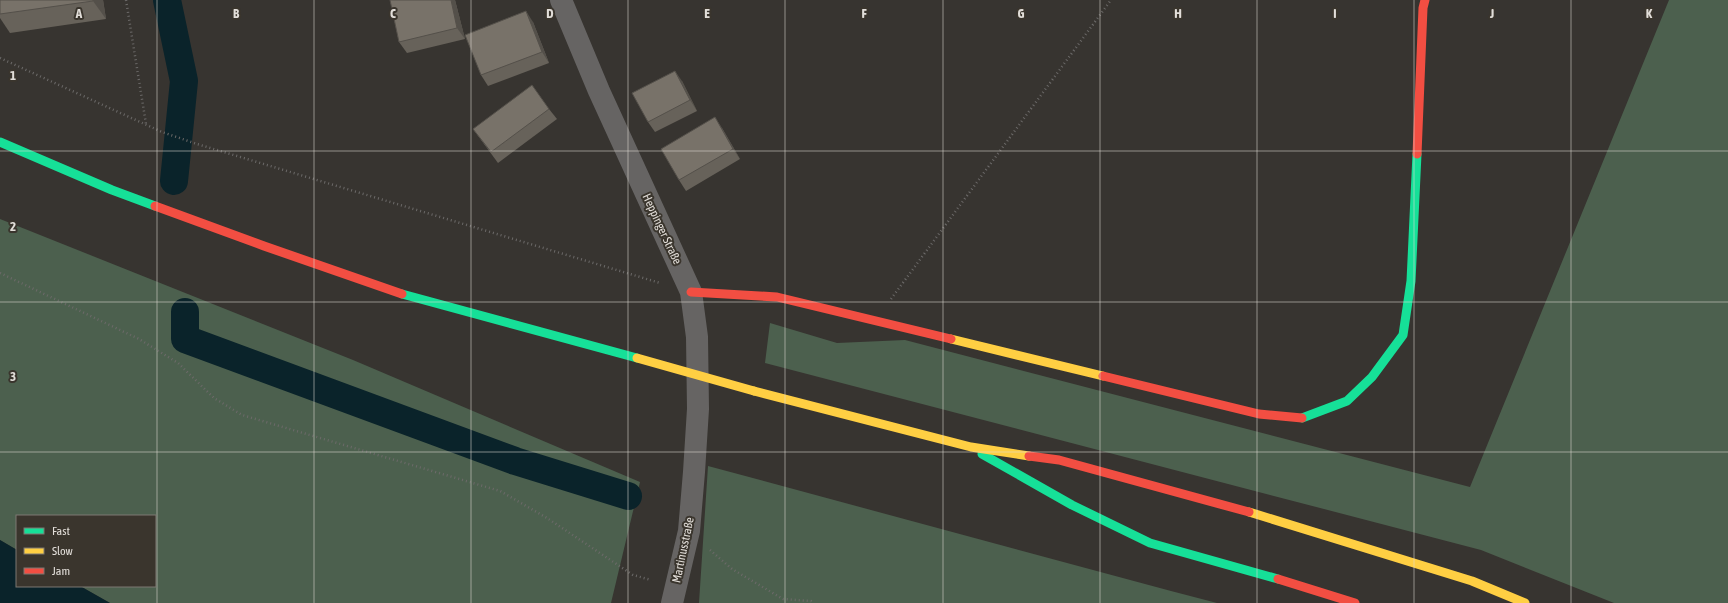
<svg xmlns="http://www.w3.org/2000/svg" width="1728" height="603" viewBox="0 0 1728 603" font-family="'Asap Condensed',sans-serif">
  <style>
    .green { fill: #4c604e }
    .water { fill: #0a232a }
    .lines { fill: none; stroke-linecap: round; stroke-linejoin: round }
    .canal { stroke: #0a232a; stroke-width: 28 }
    .path { stroke: #6c6a69; stroke-width: 2.5; stroke-dasharray: 1 3; stroke-linecap: butt }
    .street { stroke: #666463; stroke-width: 22 }
    .fast { stroke: #16e098; stroke-width: 9 }
    .slow { stroke: #ffcf43; stroke-width: 9 }
    .jam { stroke: #f24e42; stroke-width: 9 }
    .slow-bridge { stroke: #ffcf43; stroke-width: 9 }
    .wall { fill: #67625a }
    .shaded-wall { fill: #54504a }
    .building { fill: #787269; stroke: #54504a }
    .grid { fill: none; stroke: #e2ded9; stroke-width: 1; stroke-opacity: 0.55 }
    .labels { text-anchor: middle; dominant-baseline: central; stroke-width: 4; stroke-linejoin: round; paint-order: stroke }
    .street-label { font-size: 12px; fill: #e2ded9; stroke: #3a352d }
    .grid-label { font-size: 13px; text-anchor: middle; font-weight: bold; fill: #e2ded9; stroke: #3a352d; stroke-width: 4; stroke-linejoin: round; paint-order: stroke }
  </style>
  <rect width="100%" height="100%" fill="#373430"/>
  <!-- green -->
  <g class="green">
    <path d="M1669,0H1728V603H1614L1481,550L765,363L770,323L837,343L905,340L1470,487Z"/>
    <path d="M0,219L353,360L640,482L611,603H110L80,586H155V516H17V550L0,540Z"/>
    <path d="M708,466L1171,591L1217,603H699Z"/>
  </g>
  <!-- water -->
  <path class="water" d="M0,540L17,550V586H80L110,603H0Z"/>
  <g class="lines">
    <!-- canal -->
    <g class="canal">
      <path d="M167,0L184,81L174,181"/>
      <path d="M185,312V339L515,461L628,496"/>
    </g>
    <!-- path -->
    <g class="path">
      <path d="M126,0L146,124"/>
      <path d="M0,58L162,132L197,144L660,283"/>
      <path d="M0,273L139,339L178,363L214,398L242,415L500,491L547,518L633,575L651,580"/>
      <path d="M891,299L1111,0"/>
      <path d="M710,550L732,569L783,599L811,601L814,603"/>
    </g>
    <!-- street -->
    <path class="street" d="M561,0L599,91L691,292L697,337L698,409L694,472L689,531L672,603"/>
    <!-- fast -->
    <g class="fast">
      <path d="M0,142L112,190L155,206"/>
      <path d="M402,294L637,358"/>
      <path d="M1302,418L1347,401L1372,377L1403,335L1411,281L1417,154"/>
      <path d="M982,454L1072,505L1150,543L1278,579"/>
    </g>
    <!-- slow -->
    <g class="slow">
      <path d="M951,339L1103,376"/>
      <path d="M754,391L971,447L1029,456"/>
      <path d="M1249,512L1472,581L1525,603"/>
    </g>
    <!-- jam -->
    <g class="jam">
      <path d="M1417,154L1423,8L1425,0"/>
      <path d="M155,206L264,246L402,294"/>
      <path d="M691,292L777,297L951,339"/>
      <path d="M1103,376L1259,414L1302,418"/>
      <path d="M1029,456L1059,460L1249,512"/>
      <path d="M1278,579L1355,603"/>
    </g>
    <!-- slow-bridge -->
    <path class="slow-bridge" d="M637,358L754,391"/>
  </g>
  <!-- wall -->
  <g class="wall">
    <path d="M0,0H103L106,19L10,33L0,18Z"/>
    <path d="M390,0H455L465,39L407,53L399,42Z"/>
    <path d="M533,22L549,63L488,86L481,75Z"/>
    <path d="M682,81L697,111L655,132L648,122Z"/>
    <path d="M549,109L557,119L498,163L473,129Z"/>
    <path d="M722,128L740,159L686,191L679,180Z"/>
  </g>
  <!-- shaded-wall -->
  <g class="shaded-wall">
    <path d="M93,0H103L106,19L93,1Z"/>
    <path d="M451,0H455L465,39L457,28Z"/>
    <path d="M526,11L533,22L549,63L542,52Z"/>
    <path d="M675,71L682,81L697,111L690,100Z"/>
    <path d="M715,117L722,128L740,159L733,149Z"/>
  </g>
  <!-- building -->
  <g class="building">
    <path d="M0,0H93V1L0,14Z"/>
    <path d="M390,0H451L457,28L399,42Z"/>
    <path d="M526,11L542,52L481,75L465,35Z"/>
    <path d="M675,71L690,100L648,122L632,93Z"/>
    <path d="M532,85L549,109L491,152L473,129Z"/>
    <path d="M715,117L733,149L679,180L661,149Z"/>
  </g>
  <!-- grid -->
  <path class="grid" d="M157,0V603M314,0V603M471,0V603M628,0V603M785,0V603M943,0V603M1100,0V603M1257,0V603M1414,0V603M1571,0V603M0,151H1728M0,302H1728M0,452H1728"/>
  <g class="labels">
    <!-- street labels -->
    <g class="street-label">
      <text transform="translate(662 229) rotate(65)">Heppinger Straße</text>
      <text transform="translate(683 550) rotate(-78)">Martinusstraße</text>
    </g>
  </g>
  <g class="grid-label">
    <text x="79" y="18">A</text>
    <text x="236" y="18">B</text>
    <text x="393" y="18">C</text>
    <text x="550" y="18">D</text>
    <text x="707" y="18">E</text>
    <text x="864" y="18">F</text>
    <text x="1021" y="18">G</text>
    <text x="1178" y="18">H</text>
    <text x="1335" y="18">I</text>
    <text x="1492" y="18">J</text>
    <text x="1649" y="18">K</text>
    <text x="13" y="80">1</text>
    <text x="13" y="231">2</text>
    <text x="13" y="381">3</text>
  </g>
  <!-- legend -->
  <rect x="16" y="515" width="140" height="72" fill="#3a352d" stroke="#7d7972"/>
  <rect x="24" y="528" width="20" height="6" fill="#16e098" stroke="#7d7972"/>
  <text x="52" y="535" font-size="12" fill="#e2ded9">Fast</text>
  <rect x="24" y="548" width="20" height="6" fill="#ffcf43" stroke="#7d7972"/>
  <text x="52" y="555" font-size="12" fill="#e2ded9">Slow</text>
  <rect x="24" y="568" width="20" height="6" fill="#f24e42" stroke="#7d7972"/>
  <text x="52" y="575" font-size="12" fill="#e2ded9">Jam</text>
</svg>
